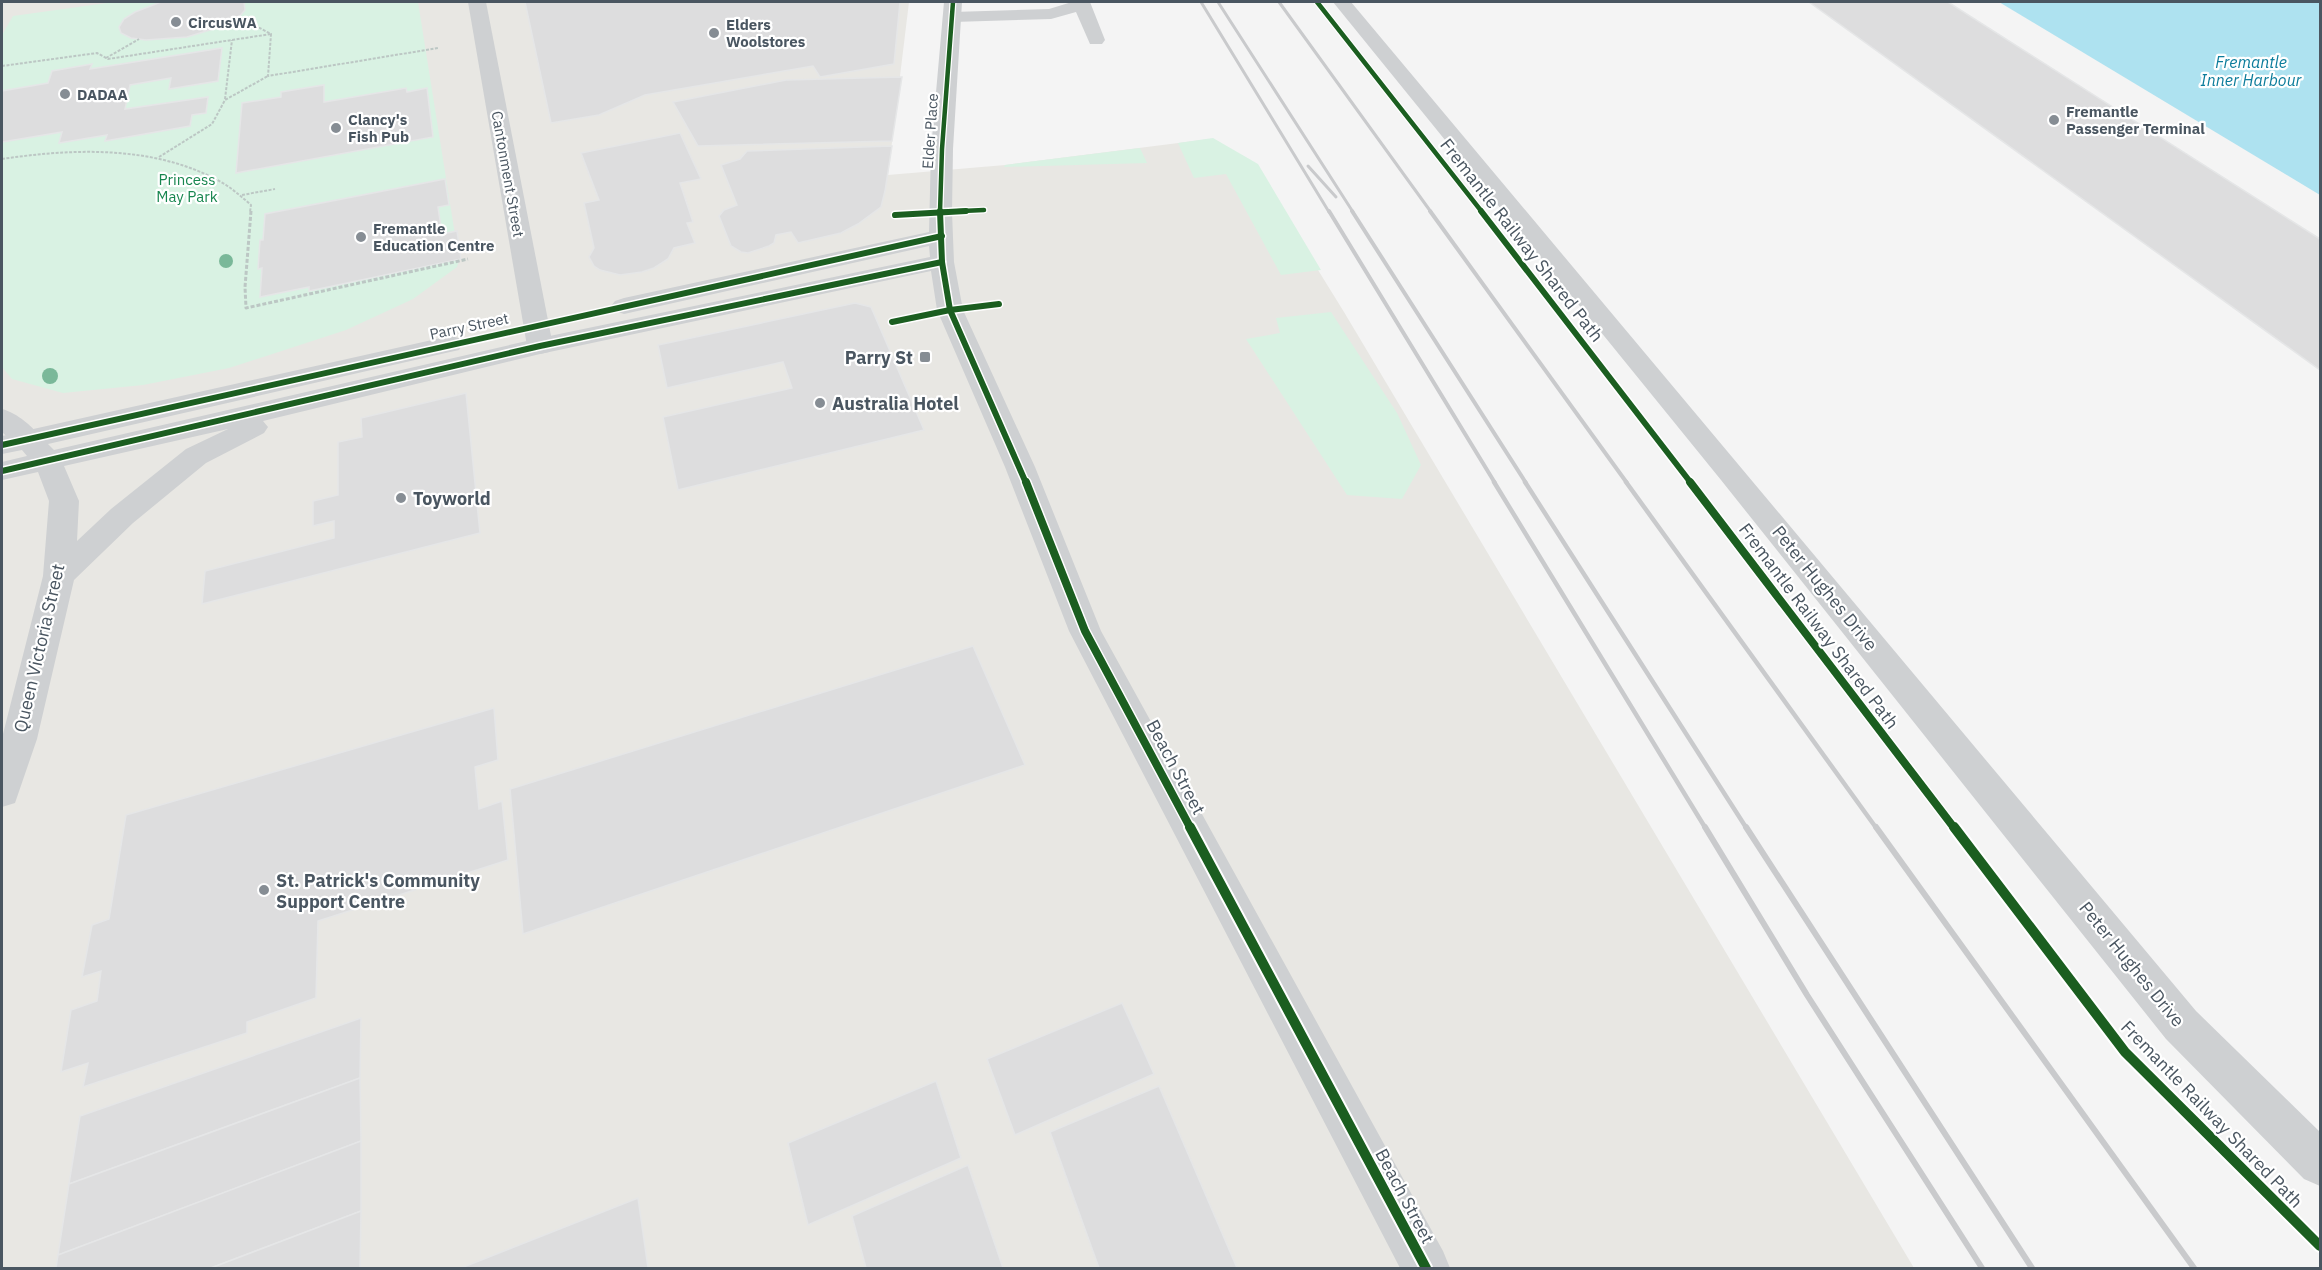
<svg xmlns="http://www.w3.org/2000/svg" width="2322" height="1270" viewBox="0 0 2322 1270" font-family="'IBM Plex Sans',sans-serif">
  <style>
    .commercial { fill: #e8e7e3 }
    .green { fill: #d9f2e3 }
    .water { fill: #aee2f0 }
    .building { fill: #ddddde; stroke: #e5e6e7; stroke-width: 1.5 }
    .lines { fill: none; stroke-linecap: round; stroke-linejoin: round }
    .path-far1 { stroke: #bcc7c4; stroke-width: 2; stroke-dasharray: 3 1.5; stroke-linecap: butt }
    .path { stroke: #bcc7c4; stroke-width: 3; stroke-dasharray: 4 2; stroke-linecap: butt }
    .service { fill: #ced0d2; fill-rule: evenodd }
    .minor { fill: #ced0d2; fill-rule: evenodd }
    .tertiary { fill: #ced0d2; fill-rule: evenodd }
    .rail-far3 { stroke: #c9cacc; stroke-width: 3 }
    .rail-far2 { stroke: #c9cacc; stroke-width: 4 }
    .rail-far1 { stroke: #c9cacc; stroke-width: 4.5 }
    .rail { stroke: #c9cacc; stroke-width: 6 }
    .cycleway-far3-casing { stroke: #fff; stroke-width: 7 }
    .cycleway-far2-casing { stroke: #fff; stroke-width: 9 }
    .cycleway-far1-casing { stroke: #fff; stroke-width: 11 }
    .cycleway-casing { stroke: #fff; stroke-width: 14 }
    .cycleway-far3 { stroke: #1b5e20; stroke-width: 4.5 }
    .cycleway-far2 { stroke: #1b5e20; stroke-width: 6 }
    .cycleway-far1 { stroke: #1b5e20; stroke-width: 8 }
    .cycleway { stroke: #1b5e20; stroke-width: 10 }
    .tree { fill: #7ab899 }
    .poi-dot { fill: #868d94; stroke: #fff; stroke-width: 2 }
    .labels { text-anchor: middle; dominant-baseline: central; stroke-width: 4.5; stroke-linejoin: round; paint-order: stroke }
    .far-poi-label { font-size: 15px; font-weight: bold; fill: #4a5661; stroke: #fff; text-anchor: start }
    .far-street-label { font-size: 15px; fill: #4a5661; stroke: #fff }
    .far-park-label { font-size: 15px; fill: #17864f; stroke: #fff }
    .far-water-label { font-size: 16px; font-style: italic; fill: #0c7c9b; stroke: #fff }
    .street-label { font-size: 18px; fill: #4a5661; stroke: #fff }
    .poi-label { font-size: 18px; font-weight: bold; fill: #4a5661; stroke: #fff; text-anchor: start }
  </style>
  <rect width="100%" height="100%" fill="#f4f4f4"/>
  <!-- commercial -->
  <path class="commercial" d="M2,2H909L888,175L1005,165L1210,139L1253,165L1344,312L1914,1268H2Z"/>
  <!-- green -->
  <g class="green">
    <path d="M114,2H418L459,260L457,267L413,299L346,330L229,368L143,385L63,393L12,379L2,367V35L13,16Z"/>
    <path d="M1213,138L1258,164L1321,270L1281,275L1226,174L1194,178L1178,143Z"/>
    <path d="M1140,148L1147,163L1004,167L1005,165Z"/>
    <path d="M1331,312L1397,413L1421,465L1402,499L1347,495L1246,339L1280,333L1276,318Z"/>
  </g>
  <!-- water -->
  <path class="water" d="M1999,2H2320V195Z"/>
  <!-- building -->
  <g class="building">
    <path d="M161,2H244L245,10L239,17L226,25L187,37L146,40L131,38L121,33L119,27L124,19L135,12Z"/>
    <path d="M525,2H900L894,64L820,77L813,66L645,95L599,115L551,123Z"/>
    <path d="M1809,2H1948L2320,239V370Z"/>
    <path d="M222,48L218,81L169,89L171,78L130,85L125,109L208,97L206,113L192,115L190,126L105,141L107,135L59,143L62,132L2,142V91L48,83L52,71L92,64L90,69Z"/>
    <path d="M902,77L892,141L698,146L673,102L786,80Z"/>
    <path d="M324,85V102L406,88L407,92L427,88L433,137L236,173L242,103L281,97V92Z"/>
    <path d="M680,133L701,179L680,183L693,222L687,223L695,243L674,248L668,259L654,268L642,272L620,275L600,270L594,266L589,257L594,248L584,203L599,200L581,153Z"/>
    <path d="M892,146L885,191L881,207L858,224L841,233L798,243L791,232L776,235L774,243L769,246L748,253L741,252L731,246L719,216L724,210L737,205L721,165L740,159L747,151Z"/>
    <path d="M445,179L449,205L438,207L442,234L457,231L461,259L309,291V287L260,297L262,268L258,269L260,240H263L265,214Z"/>
    <path d="M855,303L871,307L924,430L678,490L663,417L792,388L783,362L667,388L658,345Z"/>
    <path d="M466,393L480,533L202,604L205,571L334,538V521L313,526V501L338,495V442L362,437L361,418Z"/>
    <path d="M973,646L1025,765L523,934L510,789Z"/>
    <path d="M494,708L498,760L475,767L479,809L502,801L508,860L318,921L316,998L247,1022V1033L83,1087L88,1063L61,1072L71,1010L97,1001L101,971L82,977L92,925L109,919L126,815Z"/>
    <path d="M1122,1003L1154,1074L1015,1135L987,1059Z"/>
    <path d="M361,1018L360,1078L69,1184L80,1116Z"/>
    <path d="M360,1078L361,1141L58,1255L69,1184Z"/>
    <path d="M936,1081L961,1158L808,1225L788,1143Z"/>
    <path d="M1159,1086L1237,1268H1099L1050,1132Z"/>
    <path d="M361,1141V1211L211,1268H56L58,1255Z"/>
    <path d="M968,1165L1003,1268H866L852,1216Z"/>
    <path d="M638,1198L648,1268H461Z"/>
    <path d="M361,1211L360,1268H211Z"/>
  </g>
  <g class="lines">
    <!-- path-far1 -->
    <g class="path-far1">
      <path d="M239,17L271,34L268,76L438,48"/>
      <path d="M106,58L139,39"/>
      <path d="M2,66L97,53L108,59L271,34"/>
      <path d="M225,99L232,40"/>
      <path d="M159,157L212,124L225,100L268,76"/>
      <path d="M2,159C75,148 160,145 226,185C235,191 243,198 251,205L250,212"/>
      <path d="M242,195L275,189"/>
    </g>
    <!-- path -->
    <path class="path" d="M251,211L245,287L246,308L468,259"/>
    <!-- service -->
    <path class="service" d="M1072,2H1090L1105,40L1102,44H1090L1076,12L1051,19L953,22L947,21L944,17L947,13L953,12L1049,9Z"/>
    <!-- minor -->
    <g class="minor">
      <path d="M468,2H486L553,346L549,352L540,354L531,352L527,346Z"/>
      <path d="M1333,2H1351L2196,1011L2320,1132V1186L2304,1179L2166,1039L1721,480Z"/>
      <path d="M2,409C17,413 34,427 42,440L38,446C21,451 14,443 2,432Z"/>
    </g>
    <!-- tertiary -->
    <path class="tertiary" d="M944,2H962L953,149L952,212L954,262L963,310L1035,467L1101,631L1443,1251L1450,1268H1400L1069,631L1005,467L937,310L931,271L540,354L263,421L268,427L264,433L206,463L133,523L74,580L37,739L15,803L2,807V738L43,576L49,501L38,472L2,480V462L27,456L22,450L2,454V436L450,336L459,338L463,344L459,350L450,352L48,444L54,450L540,338L930,257L929,246L624,314L615,311L611,306L615,301L624,298L929,232L931,149ZM228,429L186,449L111,509L77,541L79,501L64,466Z"/>
    <!-- rail-far3 -->
    <g class="rail-far3">
      <path d="M1201,2L1329,212"/>
      <path d="M1218,2L1353,212"/>
      <path d="M1279,2L1431,212"/>
      <path d="M1308,166L1336,197"/>
    </g>
    <!-- rail-far2 -->
    <g class="rail-far2">
      <path d="M1329,211L1495,483"/>
      <path d="M1352,211L1526,483"/>
      <path d="M1430,211L1627,483"/>
    </g>
    <!-- rail-far1 -->
    <g class="rail-far1">
      <path d="M1494,482L1706,829"/>
      <path d="M1525,482L1747,829"/>
      <path d="M1626,482L1877,829"/>
    </g>
    <!-- rail -->
    <g class="rail">
      <path d="M1705,827L1807,995L1982,1268"/>
      <path d="M1746,827L2032,1268"/>
      <path d="M1876,827L2194,1268"/>
    </g>
    <!-- cycleway-far3 casing -->
    <g class="cycleway-far3-casing">
      <g id="cycleway-far3">
        <path d="M1317,2L1482,212"/>
        <path d="M940,212L942,149L953,2"/>
        <path d="M940,212L984,210"/>
      </g>
    </g>
    <!-- cycleway-far2 casing -->
    <g class="cycleway-far2-casing">
      <g id="cycleway-far2">
        <path d="M940,211L942,262L950,310L1026,483"/>
        <path d="M1481,211L1691,483"/>
        <path d="M895,215L966,211"/>
        <path d="M892,322L950,310L999,304"/>
        <path d="M2,445L942,236"/>
        <path d="M2,471L540,346L942,262"/>
      </g>
    </g>
    <!-- cycleway-far1 casing -->
    <g class="cycleway-far1-casing">
      <g id="cycleway-far1">
        <path d="M1026,482L1085,631L1191,829"/>
        <path d="M1690,482L1955,829"/>
      </g>
    </g>
    <!-- cycleway casing -->
    <g class="cycleway-casing">
      <g id="cycleway">
        <path d="M1190,827L1426,1268"/>
        <path d="M1954,827L2125,1052L2320,1246"/>
      </g>
    </g>
    <!-- cycleway-far3 -->
    <use href="#cycleway-far3" class="cycleway-far3"/>
    <!-- cycleway-far2 -->
    <use href="#cycleway-far2" class="cycleway-far2"/>
    <!-- cycleway-far1 -->
    <use href="#cycleway-far1" class="cycleway-far1"/>
    <!-- cycleway -->
    <use href="#cycleway" class="cycleway"/>
  </g>
  <!-- trees -->
  <g class="tree">
    <circle cx="226" cy="261" r="7"/>
    <circle cx="50" cy="376" r="8"/>
  </g>
  <!-- markers -->
  <g class="poi-dot">
    <circle cx="176" cy="22" r="6"/>
    <circle cx="714" cy="33" r="6"/>
    <circle cx="65" cy="94" r="6"/>
    <circle cx="2054" cy="120" r="6"/>
    <circle cx="336" cy="128" r="6"/>
    <circle cx="361" cy="237" r="6"/>
    <rect x="919" y="351" width="12" height="12" rx="3"/>
    <circle cx="820" cy="403" r="6"/>
    <circle cx="401" cy="498" r="6"/>
    <circle cx="264" cy="890" r="6"/>
  </g>
  <g class="labels">
    <!-- far-poi labels -->
    <g class="far-poi-label">
      <text x="188" y="22">CircusWA</text>
      <text x="726" y="24">Elders<tspan x="726" dy="17">Woolstores</tspan></text>
      <text x="77" y="94">DADAA</text>
      <text x="2066" y="111">Fremantle<tspan x="2066" dy="17">Passenger Terminal</tspan></text>
      <text x="348" y="119">Clancy's<tspan x="348" dy="17">Fish Pub</tspan></text>
      <text x="373" y="228">Fremantle<tspan x="373" dy="17">Education Centre</tspan></text>
    </g>
    <!-- far-street labels -->
    <g class="far-street-label">
      <text transform="translate(930 131) rotate(-86)">Elder Place</text>
      <text transform="translate(508 174) rotate(80)">Cantonment Street</text>
      <text transform="translate(469 326) rotate(-12)">Parry Street</text>
    </g>
    <!-- far-park labels -->
    <g class="far-park-label">
      <text x="187" y="179">Princess<tspan x="187" dy="17">May Park</tspan></text>
    </g>
    <!-- far-water labels -->
    <g class="far-water-label">
      <text x="2251" y="62">Fremantle<tspan x="2251" dy="18">Inner Harbour</tspan></text>
    </g>
    <!-- street labels -->
    <g class="street-label">
      <text transform="translate(1522 240) rotate(52)">Fremantle Railway Shared Path</text>
      <text transform="translate(1825 588) rotate(51)">Peter Hughes Drive</text>
      <text transform="translate(1819 626) rotate(53)">Fremantle Railway Shared Path</text>
      <text transform="translate(39 648) rotate(-77)">Queen Victoria Street</text>
      <text transform="translate(1176 767) rotate(62)">Beach Street</text>
      <text transform="translate(2132 964) rotate(51)">Peter Hughes Drive</text>
      <text transform="translate(2212 1114) rotate(46)">Fremantle Railway Shared Path</text>
      <text transform="translate(1405 1196) rotate(62)">Beach Street</text>
    </g>
    <!-- poi labels -->
    <g class="poi-label">
      <text x="913" y="357" text-anchor="end">Parry St</text>
      <text x="832" y="403">Australia Hotel</text>
      <text x="413" y="498">Toyworld</text>
      <text x="276" y="880">St. Patrick's Community<tspan x="276" dy="21">Support Centre</tspan></text>
    </g>
  </g>
  <!-- border -->
  <rect width="2322" height="1270" fill="none" stroke="#4a5661" stroke-width="6"/>
</svg>
